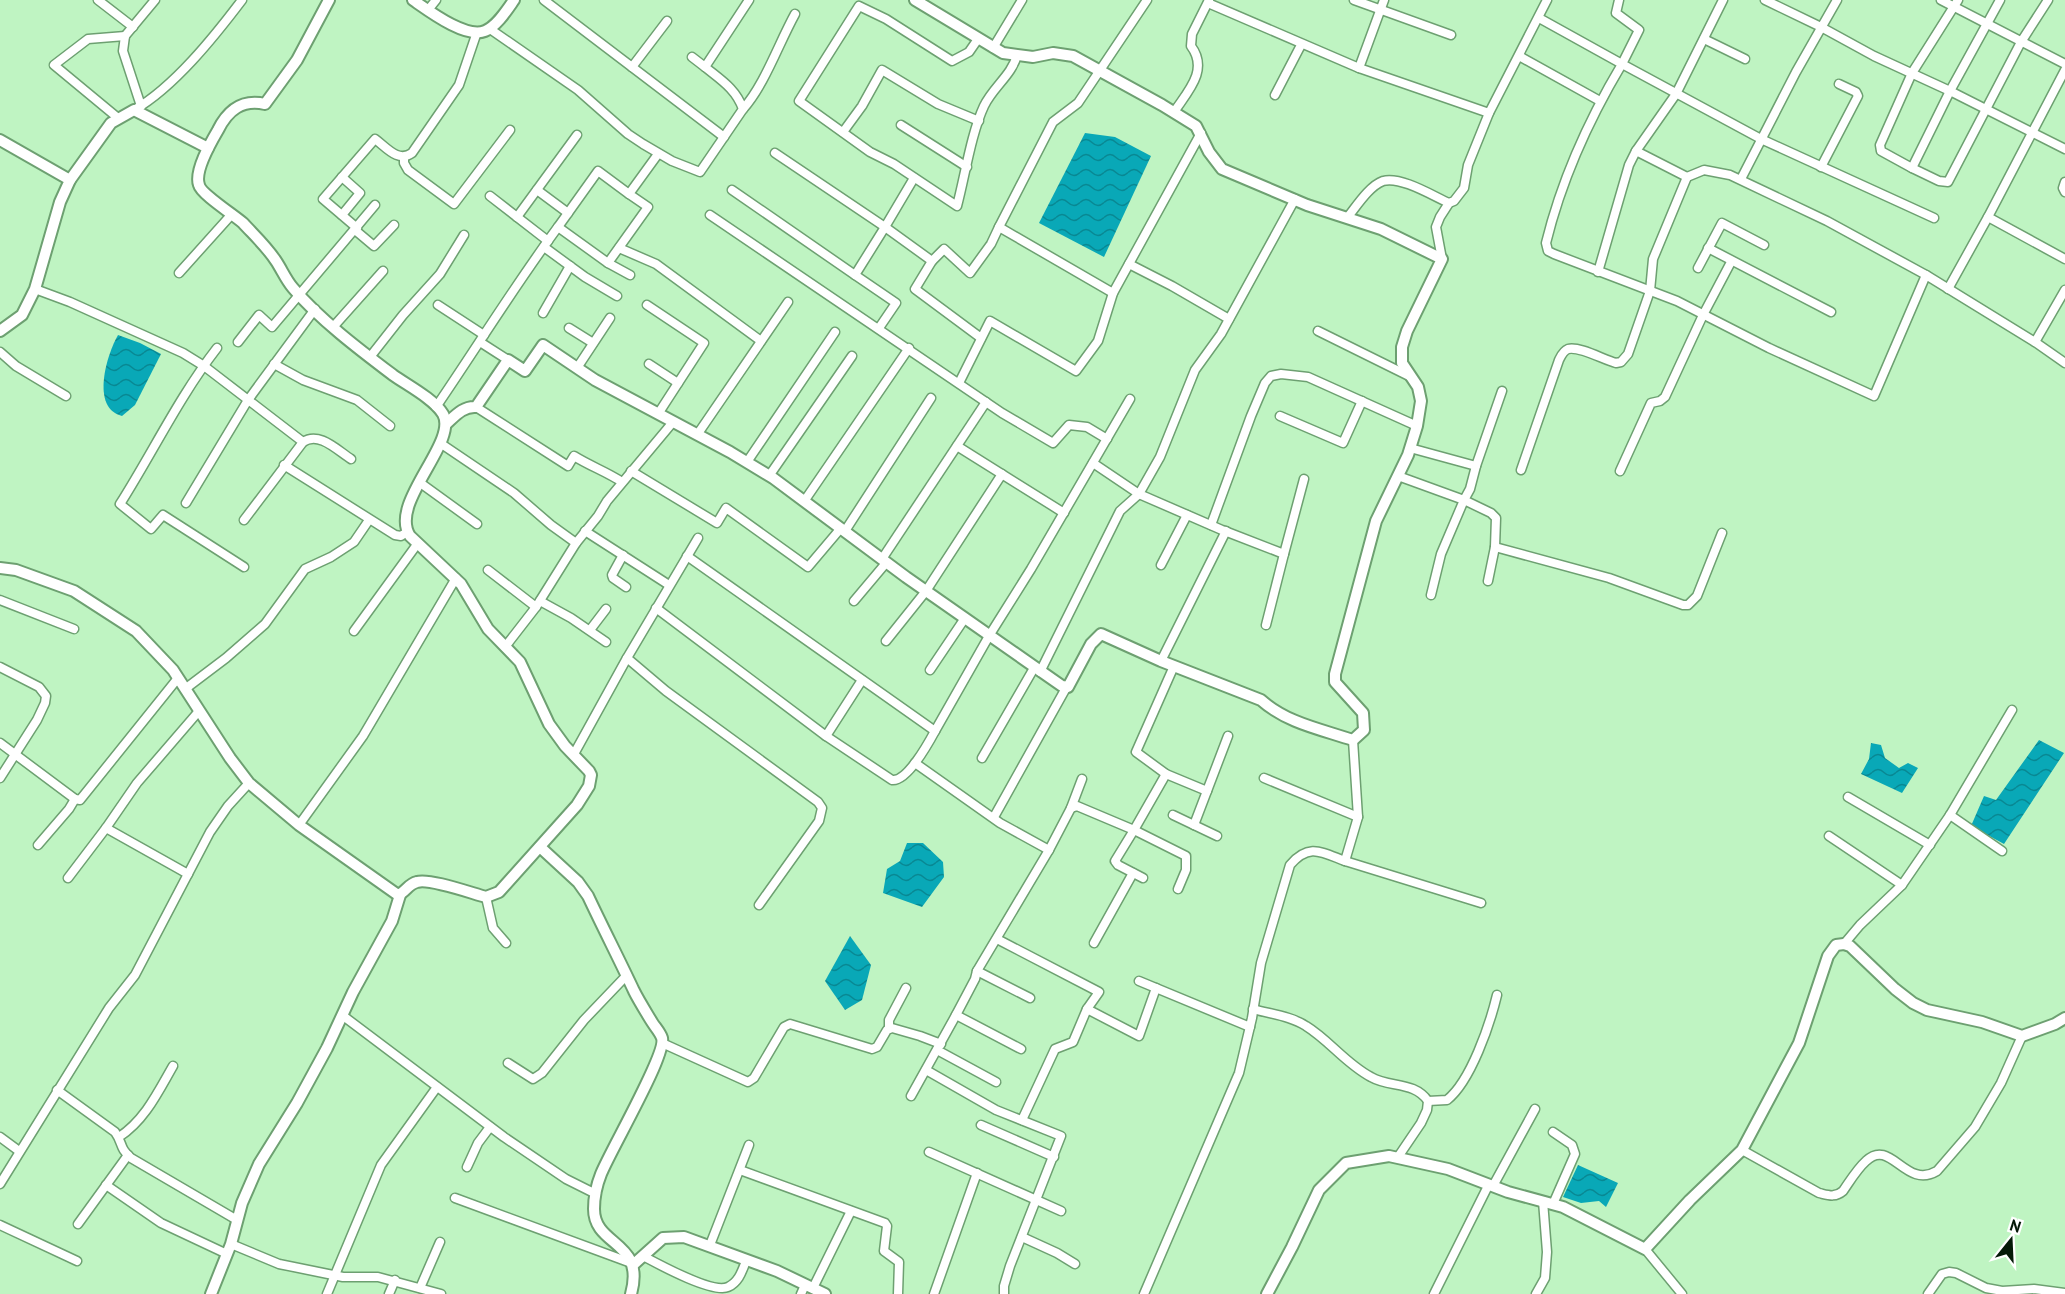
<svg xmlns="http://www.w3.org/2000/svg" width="2065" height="1294" viewBox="0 0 2065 1294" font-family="'PT Sans',sans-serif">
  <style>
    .water { fill: url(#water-waves) }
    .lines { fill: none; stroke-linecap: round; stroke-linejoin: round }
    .minor-casing { stroke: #6da071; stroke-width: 11 }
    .tertiary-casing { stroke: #6da071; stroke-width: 14 }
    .minor { stroke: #fff; stroke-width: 8 }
    .tertiary { stroke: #fff; stroke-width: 10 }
  </style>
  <defs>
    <pattern id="water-waves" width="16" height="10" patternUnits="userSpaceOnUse" patternTransform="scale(1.5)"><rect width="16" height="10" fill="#09a8b7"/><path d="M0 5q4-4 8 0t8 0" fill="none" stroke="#088893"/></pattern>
  </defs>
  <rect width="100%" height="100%" fill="#bff4c2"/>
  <!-- water -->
  <g class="water">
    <path d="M1085,133L1115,137L1151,156L1104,257L1039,223Z"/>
    <path d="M118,335L140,343L161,354L135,405L122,416C90,408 107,354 118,335Z"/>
    <path d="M2039,740L2064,753L2004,844L1971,826L1984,796L1996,800Z"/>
    <path d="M1871,743L1881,745L1885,758L1899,768L1908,763L1918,768L1902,793L1861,774L1869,759Z"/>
    <path d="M907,843H923L943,862L944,877L922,907L883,893L887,869L900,861Z"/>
    <path d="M850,936L871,965L862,1000L845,1010L825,981Z"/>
    <path d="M1578,1165L1618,1183L1606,1207L1599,1201L1581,1203L1563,1197Z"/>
  </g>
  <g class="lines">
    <!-- minor casing -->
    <g class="minor-casing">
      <g id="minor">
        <path d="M98,0L133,27"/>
        <path d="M544,0L724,137"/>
        <path d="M1354,0L1451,35"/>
        <path d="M1384,0L1359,68L1489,113"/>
        <path d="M1619,0L1616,13L1639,30L1622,64L1761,139L1934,218"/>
        <path d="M1765,0L1821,27L1874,56L1950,91L2065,149"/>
        <path d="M1941,0L2065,64"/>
        <path d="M1958,0L1912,73L1880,145L1881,151L1912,168L1950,91L2000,0"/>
        <path d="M1208,3L1359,68"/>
        <path d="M428,10L436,0"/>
        <path d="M1539,18L1622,64C1588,121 1562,178 1546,243L1548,251L1554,254L1677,301L1769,348L1874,396L1926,275L2035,342L2065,290"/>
        <path d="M490,29L578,90L628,134L643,144L672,161L700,172L743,109C736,89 721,80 705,67L749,0"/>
        <path d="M978,39L969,52L952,61L886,19L859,6L799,101L870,152L894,164L957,206C965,176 971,134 984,106C993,87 1012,75 1017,55"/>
        <path d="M1704,39L1745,59"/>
        <path d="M993,48L1022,0"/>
        <path d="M1519,56L1600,101"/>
        <path d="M692,57L705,67"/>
        <path d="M632,67L667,21"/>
        <path d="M2065,70L1988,217L2065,259"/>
        <path d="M1275,95L1301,45"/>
        <path d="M141,106L123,51L125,36L155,0"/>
        <path d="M743,109C765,84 778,45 795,14"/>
        <path d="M134,110C174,87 214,37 242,0"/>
        <path d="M1174,112C1188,91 1209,70 1191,46L1192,34L1209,0"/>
        <path d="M118,118L54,65L88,39L125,36"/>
        <path d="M901,125L967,167"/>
        <path d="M843,132L862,106L882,70L938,104L979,121"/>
        <path d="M1636,151L1676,94L1723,0"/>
        <path d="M775,153L885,227L914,178"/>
        <path d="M404,157V163L408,170L454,204L510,130"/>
        <path d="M1821,167L1858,96L1856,92L1839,84"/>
        <path d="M1912,168L1939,181L1948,182L2021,42L2048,0"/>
        <path d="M1687,177L1704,170L1730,175L1827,221L1926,275"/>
        <path d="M1741,179L1796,72L1837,0"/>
        <path d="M2065,182L2063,188L2065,192"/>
        <path d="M537,190L568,213"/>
        <path d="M732,190L855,275"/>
        <path d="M490,196L548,241"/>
        <path d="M342,215L360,193L342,177"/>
        <path d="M710,215L1002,413L1053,443L1069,425L1087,427L1107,439"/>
        <path d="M517,217L577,135"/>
        <path d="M1347,218C1356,207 1369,186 1383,181C1401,176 1433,196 1449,203"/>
        <path d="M558,227L598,171L629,194"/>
        <path d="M357,228L323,199L375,139C386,147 398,163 412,153L459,85L477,32"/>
        <path d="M355,230L374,246L394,225"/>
        <path d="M544,247L585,277L617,296"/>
        <path d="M619,248L656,264L761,341"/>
        <path d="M1708,248L1831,312"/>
        <path d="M1442,259L1436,227L1440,217L1449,203L1454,201L1464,188L1468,165L1489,113L1547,0"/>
        <path d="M932,261L944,249L970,273L991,244L999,227"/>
        <path d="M608,263L630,275"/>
        <path d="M1129,264L1172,286L1229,319"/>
        <path d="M1698,268L1722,223L1764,245"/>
        <path d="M179,273L232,214"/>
        <path d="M35,289L70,302L183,353L204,366L303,442L244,520"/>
        <path d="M1948,289L1988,217"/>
        <path d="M1113,293L999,227L1053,122L1078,103L1147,0"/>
        <path d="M438,305L484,335"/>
        <path d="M647,305L704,343L658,414"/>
        <path d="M543,313L570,266"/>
        <path d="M334,326L383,271"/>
        <path d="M569,328L593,343"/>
        <path d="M879,328L896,303L855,275L885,227L932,261L915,289L981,338"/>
        <path d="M1318,331L1411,377"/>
        <path d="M238,342L259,315L272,327L375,205"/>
        <path d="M480,342L508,360"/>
        <path d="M2035,342L2065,363"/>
        <path d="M217,348C179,397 153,452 120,504L151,529L163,515L244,567"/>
        <path d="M0,352L16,366L66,396"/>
        <path d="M370,357L403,315L440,274L464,235"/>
        <path d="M274,364L303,380L357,400L390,426"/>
        <path d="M649,364L678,383"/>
        <path d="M577,368L610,318"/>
        <path d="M959,383L990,321L1076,371L1098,341L1113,293L1201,133"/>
        <path d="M436,407C477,347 515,285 558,227L608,263L648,207L629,194L658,154"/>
        <path d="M476,407L568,466L574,456C590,466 607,472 622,482"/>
        <path d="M1280,416L1343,443L1362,401"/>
        <path d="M697,435L788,302"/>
        <path d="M303,442C319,431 337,450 351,459"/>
        <path d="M440,443L514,493L551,525L576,543"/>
        <path d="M957,446L1064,513"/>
        <path d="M1410,448L1476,466L1470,489L1464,500L1491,513L1496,518L1495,547L1488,581"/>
        <path d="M747,462L835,332"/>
        <path d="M284,465L395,535L401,536L407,532"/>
        <path d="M1476,466L1502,391"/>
        <path d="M1521,470L1559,360C1561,356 1563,351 1568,349C1580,346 1604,360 1616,363L1621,362L1628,354L1650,291L1653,259L1687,177L1636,151L1629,165L1598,272"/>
        <path d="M631,471L717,523L726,508L808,567L841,528"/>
        <path d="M1620,471L1651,403L1660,401L1665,397L1703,315L1731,262"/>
        <path d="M769,476L852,356"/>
        <path d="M1398,476L1464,500L1441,554L1431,595"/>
        <path d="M419,482L477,524"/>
        <path d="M805,500L909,348"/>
        <path d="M186,503L248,400L315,309"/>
        <path d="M1211,525L1251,416L1265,383L1271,376L1281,374L1308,377L1417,426"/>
        <path d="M585,531L669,585"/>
        <path d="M845,531L931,398"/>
        <path d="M1495,547L1609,578L1683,605H1688L1697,596L1722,533"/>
        <path d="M1284,554L1304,479"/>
        <path d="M623,555L612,575L613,578L626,587"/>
        <path d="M882,559L986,402"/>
        <path d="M1161,565L1187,515"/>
        <path d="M488,570L536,607"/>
        <path d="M0,600L74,629"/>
        <path d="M540,601L571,618L606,642"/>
        <path d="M854,601L886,563"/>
        <path d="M656,608L826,736L892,780C907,782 928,744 935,731L687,556"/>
        <path d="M1266,625L1284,554L1222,530L1139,494L1160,457L1195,370L1221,334L1295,199"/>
        <path d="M590,630L606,609"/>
        <path d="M354,631L418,543"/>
        <path d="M886,641L926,591L1002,474"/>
        <path d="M505,647L536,607L576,543L598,516L607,501L673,422"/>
        <path d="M627,658L666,691L818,802L822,808L819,821L759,905"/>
        <path d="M1161,661L1226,531"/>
        <path d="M1174,666L1136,752L1166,774L1207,791"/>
        <path d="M0,667L39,687L46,696L45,703L37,720L0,778"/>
        <path d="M930,670L965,618"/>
        <path d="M1040,672L1120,511L1139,494L1093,463"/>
        <path d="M185,689L226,658L265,624L305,569L331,557L354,542L369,520"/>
        <path d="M935,731L989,636L1031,569L1130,399"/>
        <path d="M826,736L862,680"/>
        <path d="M0,743L75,799L80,800L178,678"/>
        <path d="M574,754L627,658L698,538"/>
        <path d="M982,758L1034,668"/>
        <path d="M915,763L1000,823L1049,850"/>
        <path d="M1264,778L1358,817"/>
        <path d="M1848,797L1930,845"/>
        <path d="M1071,808L1082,779"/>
        <path d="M1173,815L1217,836"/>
        <path d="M1950,815L2002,851"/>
        <path d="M994,817L1066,688"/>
        <path d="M299,825L363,736L456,578"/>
        <path d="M1194,825L1228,736"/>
        <path d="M106,828L188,874"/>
        <path d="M1829,836L1902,885L1860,925L1844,944"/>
        <path d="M38,845L69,809L75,799"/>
        <path d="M1345,861L1481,903"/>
        <path d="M68,878L106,828L137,783L199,711"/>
        <path d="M1143,878L1118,865L1115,861L1134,830L1186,856V870L1178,889"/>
        <path d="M1902,885L1950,815L2012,710"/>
        <path d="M486,897L493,928L506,943"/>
        <path d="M997,939L1099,992L1087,1009"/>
        <path d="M1094,943L1133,873"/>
        <path d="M977,971L1030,998"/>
        <path d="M1139,981L1250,1027"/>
        <path d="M1253,1009C1270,1014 1291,1016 1306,1026C1329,1040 1346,1064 1371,1077C1390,1088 1414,1081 1428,1101L1427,1110L1421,1123L1398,1157"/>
        <path d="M342,1015L504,1137L566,1179L596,1194"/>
        <path d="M956,1015L1021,1049"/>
        <path d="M889,1028V1020L906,988"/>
        <path d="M662,1043L748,1082L754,1078L784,1027L790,1024L872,1049L877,1047L887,1030L892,1028L920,1036L941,1044"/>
        <path d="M937,1050L996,1082"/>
        <path d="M508,1063L533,1079L542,1073L584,1020L627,975"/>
        <path d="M926,1070L996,1110L1061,1136L1010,1266L1004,1286V1294"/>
        <path d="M57,1090L115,1132C123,1143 119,1148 131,1158L237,1220"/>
        <path d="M911,1096L956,1015L975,979L977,971L1049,850L1071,808L1077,806L1134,830L1166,774"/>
        <path d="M1428,1101L1447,1100C1471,1081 1490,1024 1497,995"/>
        <path d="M1022,1120L1055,1049L1073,1042L1087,1009L1139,1036L1156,988"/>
        <path d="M981,1125L1054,1157"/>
        <path d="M1553,1132L1572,1145L1575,1154L1553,1204"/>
        <path d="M0,1137L19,1151"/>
        <path d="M119,1137C145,1120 158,1092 173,1066"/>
        <path d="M1742,1150L1819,1193C1828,1195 1835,1198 1843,1191C1850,1181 1857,1169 1866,1161C1891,1137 1905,1190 1937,1171L1975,1127L2001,1083L2022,1036"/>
        <path d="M929,1152L1061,1211"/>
        <path d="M467,1167L478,1143L490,1127"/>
        <path d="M740,1170L885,1223L887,1226L884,1251L899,1262L898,1294"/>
        <path d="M0,1184L109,1008L135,975L210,832L228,806L249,783"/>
        <path d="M106,1185L161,1223L227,1254"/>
        <path d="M455,1198L634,1264"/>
        <path d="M78,1224L128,1155"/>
        <path d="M0,1225L77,1261"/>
        <path d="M1022,1237L1057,1253L1075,1264"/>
        <path d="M231,1244L279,1264L343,1277H378L441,1294"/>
        <path d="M710,1245L749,1145"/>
        <path d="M1645,1249L1682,1294"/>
        <path d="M643,1256C658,1264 713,1294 728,1287C739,1282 742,1271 746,1261"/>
        <path d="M420,1288L440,1242"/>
        <path d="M813,1288L851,1211"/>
        <path d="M327,1294L381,1165L437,1087"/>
        <path d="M389,1294L395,1280"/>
        <path d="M801,1294L805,1285"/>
        <path d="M934,1294L977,1173"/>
        <path d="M1144,1294L1239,1073L1252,1018L1261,963L1290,865C1309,843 1321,852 1345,861L1358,817L1353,740"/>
        <path d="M1434,1294L1489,1184L1493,1186L1535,1109"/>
        <path d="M1536,1294L1545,1278L1547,1252L1543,1201"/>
        <path d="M1928,1294L1942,1274L1949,1272L1956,1273L1986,1288L2002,1291L2034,1289L2065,1293"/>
      </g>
    </g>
    <!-- tertiary casing -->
    <g class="tertiary-casing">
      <g id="tertiary">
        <path d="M413,0C429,11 466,39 485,31C497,26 507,10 514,0"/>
        <path d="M0,140L70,180L60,202L35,289L22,315L0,331"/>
        <path d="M70,180L111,123L134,110L208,148"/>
        <path d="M446,424C455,416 463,406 476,407L508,360L525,371L543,345L595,380L730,452L773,478L906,577L1062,686L1068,687L1091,644L1101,634L1161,661L1261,700C1287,723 1320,729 1353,740L1364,730L1363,713L1335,682V674L1376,521L1408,455L1417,426L1421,401L1418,387L1402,363V347L1407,331L1442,259L1381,229L1307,205L1222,169L1209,152L1196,126L1162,105L1073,56L1053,53L1033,57L1003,53L915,0"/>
        <path d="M0,568L16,570L74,591L136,631L173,670L230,758L249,783L299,825L398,895C406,892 408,884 417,882C429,878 471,893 486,897L499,892L577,805L589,786L591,775L589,771L565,746L549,724L520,662L488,629L461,584L410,536C388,503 459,442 443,414C434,399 407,385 393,375C360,350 319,319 293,288C286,280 282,270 276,261C267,247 254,235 243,223C234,215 201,194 199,185C194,171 211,142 218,130C228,110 242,99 265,104L297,60L329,0"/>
        <path d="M540,847L578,882L588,896C603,928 619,959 634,991C639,1001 646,1012 652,1022C655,1027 660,1032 662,1038C667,1054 610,1151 601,1174C597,1184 594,1198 594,1209C594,1247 646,1240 631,1294"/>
        <path d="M634,1264L663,1238L684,1237L777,1271L825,1294"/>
        <path d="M211,1294L231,1244L242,1203L259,1164L297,1103L327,1048L353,992L392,921L400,895"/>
        <path d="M1267,1294L1292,1247L1319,1190L1346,1163L1389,1156L1448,1169L1508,1192L1563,1207L1645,1249L1690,1200L1742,1150L1799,1043L1828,956L1836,945L1844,944L1850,946L1895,989L1913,1003L1927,1010L1982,1022L2022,1036L2055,1024L2065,1018"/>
      </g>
    </g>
    <!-- minor -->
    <use href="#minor" class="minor"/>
    <!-- tertiary -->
    <use href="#tertiary" class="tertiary"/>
  </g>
  <!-- north arrow -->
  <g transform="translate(2011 1240) rotate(18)" stroke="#ffffff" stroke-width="4.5" paint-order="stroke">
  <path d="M0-4.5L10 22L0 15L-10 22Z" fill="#051908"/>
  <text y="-9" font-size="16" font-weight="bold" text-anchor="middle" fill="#051908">N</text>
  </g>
</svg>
